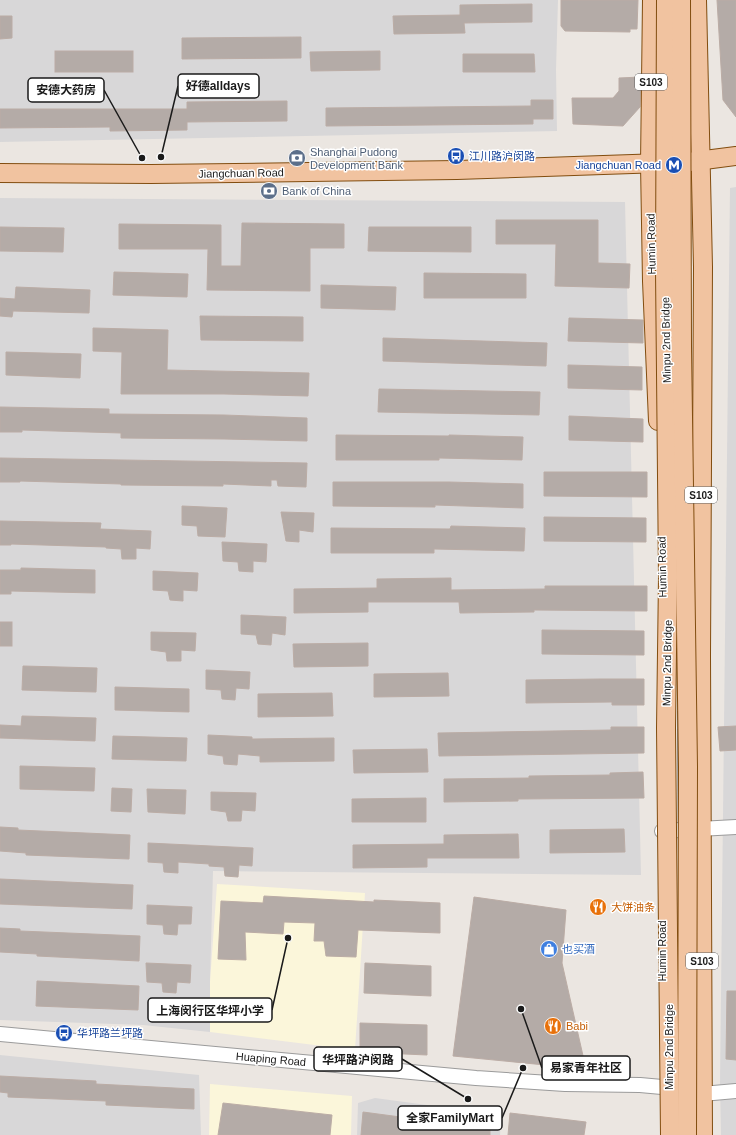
<svg xmlns="http://www.w3.org/2000/svg" width="736" height="1135" viewBox="0 0 736 1135" font-family="Arial,'Noto Sans SC',sans-serif">
  <style>
    .residential { fill: #d8d7d8 }
    .education { fill: #fbf6da }
    .building { fill: #b4aba7; stroke: #bbaca5 }
    .lines { fill: none; stroke-linecap: round; stroke-linejoin: round }
    .minor-casing { stroke: #9b9b9b; stroke-width: 16 }
    .major-casing { stroke: #824d0f; stroke-width: 20 }
    .minor { stroke: #fff; stroke-width: 14 }
    .major { stroke: #f1c3a0; stroke-width: 18 }
    .rail-casing { stroke: #686868; stroke-width: 4.5 }
    .rail { stroke: #fff; stroke-width: 3; stroke-dasharray: 9; stroke-linecap: butt }
    .major-bridge-casing { stroke: #824d0f; stroke-width: 20; stroke-linecap: butt }
    .major-bridge { stroke: #f1c3a0; stroke-width: 18 }
    .labels { text-anchor: middle; dominant-baseline: central; stroke-width: 3; stroke-linejoin: round; paint-order: stroke }
    .shield { fill: #fff; stroke: #5f5f5f; stroke-width: 1 }
    .shield-label { font-size: 10px; font-weight: bold; fill: #1a1a1a }
    .service-label { font-size: 11px; fill: #4e5e75; stroke: #fff; text-anchor: start }
    .transit-label { font-size: 11px; fill: #164399; stroke: #fff; text-anchor: start }
    .street-label { font-size: 11px; fill: #1a1a1a; stroke: #fff }
    .food-label { font-size: 11px; fill: #c56008; stroke: #fff; text-anchor: start }
    .shop-label { font-size: 11px; fill: #366cbe; stroke: #fff; text-anchor: start }
    .leader { fill: none; stroke: #1a1a1a; stroke-width: 1.5 }
    .callout-dot { fill: #1a1a1a; stroke: #fff; stroke-width: 1.5 }
    .callout { fill: #fff; stroke: #1a1a1a; stroke-width: 1.5 }
    .callout-label { font-size: 12px; text-anchor: middle; font-weight: bold; fill: #1a1a1a }
  </style>
  <rect width="100%" height="100%" fill="#ebe6e1"/>
  <!-- residential -->
  <g class="residential">
    <path d="M0,0H558L556,70L557,131L0,142Z"/>
    <path d="M736,187V1135H721L720,1084L730,188Z"/>
    <path d="M0,198L625,202L641,875L213,871L210,982V1032L143,1025L0,1020Z"/>
    <path d="M0,1055L199,1075L201,1135H0Z"/>
    <path d="M375,1098L501,1115L500,1135H357L358,1103Z"/>
  </g>
  <!-- education -->
  <g class="education">
    <path d="M217,884L365,893L355,1050L210,1032V982Z"/>
    <path d="M210,1084L352,1096L351,1135H209Z"/>
  </g>
  <!-- building -->
  <g class="building">
    <path d="M561,0H638L637,29H630V32L565,31L561,26Z"/>
    <path d="M717,0H736V117L723,100Z"/>
    <path d="M532,4V22L464,23L465,33L394,34L393,16L460,15V5Z"/>
    <path d="M0,16H12V38L0,39Z"/>
    <path d="M301,37V58L182,59V38Z"/>
    <rect x="55" y="51" width="78" height="21"/>
    <path d="M380,51V70L311,71L310,52Z"/>
    <path d="M463,54H534L535,72H463Z"/>
    <path d="M641,77L640,107L623,126L573,124L572,98H613L619,91V78Z"/>
    <path d="M531,100H553V119H533V124L326,126V108L531,106Z"/>
    <path d="M287,101V121L187,122V130L110,131V127L0,128V109H187V102Z"/>
    <path d="M496,220H598V263L630,264L629,288L555,286L556,244H496Z"/>
    <path d="M242,223L344,224V248H310V291L207,290L208,249H119V224L221,225V266H241Z"/>
    <path d="M0,227L64,228L63,252L0,251Z"/>
    <path d="M369,227H471V252L368,251Z"/>
    <path d="M114,272L188,274L187,297L113,295Z"/>
    <path d="M424,273L526,274V298H424Z"/>
    <path d="M321,285L396,287L395,310L321,308Z"/>
    <path d="M16,287L90,290L89,313L13,311L12,317L0,316V298L15,299Z"/>
    <path d="M200,316L303,317V341L201,340Z"/>
    <path d="M569,318L643,320V343L568,341Z"/>
    <path d="M93,328L168,330L167,370L309,373L308,396L224,394H121L122,352L93,351Z"/>
    <path d="M383,338L547,343L546,366L383,361Z"/>
    <path d="M6,352L81,354L80,378L6,375Z"/>
    <path d="M568,365L642,367V390L568,388Z"/>
    <path d="M379,389L540,392L539,415L378,412Z"/>
    <path d="M0,407L109,409V414L224,415L307,418V441L224,439L121,438V433L22,430V432H0Z"/>
    <path d="M569,416L643,419V442L569,440Z"/>
    <path d="M336,435L449,436V435L523,437L522,460L439,458V460H336Z"/>
    <path d="M0,458L307,463L306,487L278,486L277,480H271V486L223,484V486L121,485V484L20,481V482H0Z"/>
    <path d="M544,472H647V497L544,496Z"/>
    <path d="M333,482H449L523,484V508L435,505V507L333,506Z"/>
    <path d="M182,506L227,508L225,537L198,536L197,526L182,525Z"/>
    <path d="M281,512L314,513L313,532L299,530V542L286,541Z"/>
    <path d="M544,517L646,518V542L544,541Z"/>
    <path d="M0,521L101,523L100,529L151,531L150,549L136,548V559H122L121,549L106,548V547L11,544V545H0Z"/>
    <path d="M451,526L525,528L524,551L434,549V553H331V528L450,529Z"/>
    <path d="M222,542L267,544L266,562L253,561V572L239,571L238,562L223,561Z"/>
    <path d="M21,568L95,570V593L11,591V594H0V570H21Z"/>
    <path d="M153,571L198,573L197,591L183,590V601L170,600L168,591L153,590Z"/>
    <path d="M451,578V590L545,589V586H647V611L534,610V612L460,613L459,602H368V612L294,613V589L377,588V579Z"/>
    <path d="M241,615L286,617L285,635L272,633L271,645L258,644L256,635L241,634Z"/>
    <rect x="0" y="622" width="12" height="24"/>
    <path d="M542,630L644,631V655L542,654Z"/>
    <path d="M151,632L196,633L195,651L181,650V661H167L166,652L151,650Z"/>
    <path d="M368,643V666L294,667L293,644Z"/>
    <path d="M23,666L97,668L96,692L22,690Z"/>
    <path d="M206,670L250,672L249,689L236,688L235,700L222,699L221,690L206,689Z"/>
    <path d="M448,673L449,696L374,697V674Z"/>
    <path d="M600,679H644V705H612V702L526,703V680Z"/>
    <path d="M115,687L189,689V712L115,710Z"/>
    <path d="M332,693L333,716L258,717V694Z"/>
    <path d="M22,716L96,718L95,741L0,738V725L21,726Z"/>
    <path d="M736,726V750L720,751L718,727Z"/>
    <path d="M611,727H644V753L439,756L438,733L611,730Z"/>
    <path d="M208,735L252,737V739L334,738V761L260,762V756L238,754L237,765L224,764L223,756L208,754Z"/>
    <path d="M113,736L187,738L186,761L112,759Z"/>
    <path d="M427,749L428,772L354,773L353,750Z"/>
    <path d="M20,766L95,768L94,791L20,789Z"/>
    <path d="M643,772L644,798L518,799V801L444,802V779L529,778V776L610,775V773Z"/>
    <path d="M112,788L132,789L131,812L111,811Z"/>
    <path d="M147,789L186,790L185,814L148,812Z"/>
    <path d="M211,792L256,793L255,811L242,810L241,821H228L226,812L211,810Z"/>
    <path d="M426,798V822H352V799Z"/>
    <path d="M0,827L18,828V830L130,835L129,859L26,855V853L0,851Z"/>
    <path d="M624,829L625,852L550,853V830Z"/>
    <path d="M518,834L519,858H427V867L353,868V845L444,844V835Z"/>
    <path d="M148,843L253,848L252,866L239,865L238,877L225,876L224,867L209,866V864L178,862V873L164,872L163,863L148,862Z"/>
    <path d="M0,879L133,885L132,909L0,904Z"/>
    <path d="M264,896L374,902V900L440,903V933L358,930L356,957L326,956L324,941H314L315,923L284,922L283,934L245,932L246,960L218,959L221,901L263,903Z"/>
    <path d="M474,897L566,910L562,963L586,1069L453,1056Z"/>
    <path d="M147,905L192,907L191,924H178L177,935L164,934L163,925L147,924Z"/>
    <path d="M0,928L20,929V931L140,936L139,961L37,956V954L0,952Z"/>
    <path d="M146,963L191,965L190,983L177,982L176,993L163,992L162,983L147,982Z"/>
    <path d="M365,963L431,966V996L364,993Z"/>
    <path d="M37,981L139,986L138,1010L36,1006Z"/>
    <path d="M727,991H736V1060L726,1059Z"/>
    <path d="M360,1023L427,1025V1055L360,1052Z"/>
    <path d="M0,1076L96,1081V1084L194,1089V1109L106,1105V1101L8,1097V1093L0,1092Z"/>
    <path d="M223,1103L332,1115L330,1135H218Z"/>
    <path d="M363,1112L490,1129V1135H361Z"/>
    <path d="M510,1113L586,1122L584,1135H508Z"/>
  </g>
  <g class="lines">
    <!-- minor casing -->
    <g class="minor-casing">
      <g id="minor">
        <path d="M662,831L736,827"/>
        <path d="M0,1034L476,1078L565,1084L640,1085L662,1087L702,1094L736,1091"/>
      </g>
    </g>
    <!-- major casing -->
    <g class="major-casing">
      <g id="major">
        <path d="M652,0L650,164L652,281L658,421"/>
        <path d="M697,0L703,267L701,656L703,1135"/>
        <path d="M689,162L736,156"/>
        <path d="M0,173L151,174L457,170L662,163"/>
      </g>
    </g>
    <!-- minor -->
    <use href="#minor" class="minor"/>
    <!-- major -->
    <use href="#major" class="major"/>
    <!-- rail casing -->
    <g class="rail-casing">
      <g id="rail">
        <path d="M669,0V340L674,1135"/>
        <path d="M677,0V340L682,1135"/>
      </g>
    </g>
    <!-- rail -->
    <use href="#rail" class="rail"/>
    <!-- major-bridge casing -->
    <g class="major-bridge-casing">
      <g id="major-bridge">
        <path d="M666,0L665,271L668,577L666,728L670,1135"/>
        <path d="M681,0L682,346L688,767L687,1135"/>
      </g>
    </g>
    <!-- major-bridge -->
    <use href="#major-bridge" class="major-bridge"/>
  </g>
  <!-- icons -->
  <defs>
    <g id="bus-disc" transform="scale(0.9)"><circle r="9.5" fill="#1a4fb4" stroke="#fff"/><path d="M-5-6H5V4H4V6H2V4H-2V6H-4V4H-5ZM-3.5-4V0h7V-4ZM-3.5 1.2v1.5H-2V1.2ZM2 1.2v1.5H3.5V1.2Z" fill="#fff"/></g>
    <g id="bank-disc" transform="scale(0.9)"><circle r="9.5" fill="#5c6f8a" stroke="#fff"/><path d="M-6-4H6V4H-6ZM0-2.3a2.3 2.3 0 1 0 0 4.6a2.3 2.3 0 1 0 0-4.6Z" fill="#fff"/></g>
    <g id="metro-disc" transform="scale(0.9)"><circle r="9.5" fill="#1a4fb4" stroke="#fff"/><path d="M-5.5 5V-5H-3L0 0L3-5H5.5V5H3V-.5L0 4L-3-.5V5Z" fill="#fff"/></g>
    <g id="restaurant-disc" transform="scale(0.9)"><circle r="9.5" fill="#e8710a" stroke="#fff"/><path d="M-5-6h1v4h1v-4h1v4h1v-4h1v5L-1.5 .5V6h-2V.5L-5-1ZM5-6V6H3V1.5H1.5Q1.5-4 5-6Z" fill="#fff"/></g>
    <g id="shop-disc" transform="scale(0.9)"><circle r="9.5" fill="#3f7fe0" stroke="#fff"/><path d="M-5-2.5h2.3a2.7 3.5 0 0 1 5.4 0H5L5.5 6h-11ZM-1.5-2.5h3a1.5 2.3 0 0 0-3 0Z" fill="#fff"/></g>
  </defs>
  <g fill-rule="evenodd">
    <use href="#bus-disc" x="456" y="156"/>
    <use href="#bank-disc" x="297" y="158"/>
    <use href="#metro-disc" x="674" y="165"/>
    <use href="#bank-disc" x="269" y="191"/>
    <use href="#restaurant-disc" x="598" y="907"/>
    <use href="#shop-disc" x="549" y="949"/>
    <use href="#restaurant-disc" x="553" y="1026"/>
    <use href="#bus-disc" x="64" y="1033"/>
  </g>
  <g class="labels">
    <!-- shield labels -->
    <g class="shield">
      <rect x="635" y="74" width="32" height="16" rx="3"/>
      <rect x="685" y="487" width="32" height="16" rx="3"/>
      <rect x="686" y="953" width="32" height="16" rx="3"/>
    </g>
    <g class="shield-label">
      <text x="651" y="82">S103</text>
      <text x="701" y="495">S103</text>
      <text x="702" y="961">S103</text>
    </g>
    <!-- service labels -->
    <g class="service-label">
      <text x="310" y="152">Shanghai Pudong<tspan x="310" dy="13">Development Bank</tspan></text>
      <text x="282" y="191">Bank of China</text>
    </g>
    <!-- transit labels -->
    <g class="transit-label">
      <text x="469" y="156">江川路沪闵路</text>
      <text x="661" y="165" text-anchor="end">Jiangchuan Road</text>
      <text x="77" y="1033">华坪路兰坪路</text>
    </g>
    <!-- street labels -->
    <g class="street-label">
      <text transform="translate(241 173) rotate(-1)">Jiangchuan Road</text>
      <text transform="translate(651 244) rotate(-91)">Humin Road</text>
      <text transform="translate(666 340) rotate(-91)">Minpu 2nd Bridge</text>
      <text transform="translate(662 567) rotate(-91)">Humin Road</text>
      <text transform="translate(667 663) rotate(-89)">Minpu 2nd Bridge</text>
      <text transform="translate(662 951) rotate(-90)">Humin Road</text>
      <text transform="translate(669 1047) rotate(-90)">Minpu 2nd Bridge</text>
      <text transform="translate(271 1059) rotate(5)">Huaping Road</text>
    </g>
    <!-- food labels -->
    <g class="food-label">
      <text x="611" y="907">大饼油条</text>
      <text x="566" y="1026">Babi</text>
    </g>
    <!-- shop labels -->
    <g class="shop-label">
      <text x="562" y="949">也买酒</text>
    </g>
  </g>
  <!-- callouts -->
  <path class="leader" d="M161 157L178 86M142 158L104 90M288 938L272 1010M468 1099L402 1059M521 1009L542 1068M523 1068L502 1118"/>
  <g class="callout-dot">
    <circle cx="161" cy="157" r="4"/>
    <circle cx="142" cy="158" r="4"/>
    <circle cx="288" cy="938" r="4"/>
    <circle cx="468" cy="1099" r="4"/>
    <circle cx="521" cy="1009" r="4"/>
    <circle cx="523" cy="1068" r="4"/>
  </g>
  <g class="callout">
    <rect x="178" y="74" width="81" height="24" rx="4"/>
    <rect x="28" y="78" width="76" height="24" rx="4"/>
    <rect x="148" y="998" width="124" height="24" rx="4"/>
    <rect x="314" y="1047" width="88" height="24" rx="4"/>
    <rect x="542" y="1056" width="88" height="24" rx="4"/>
    <rect x="398" y="1106" width="104" height="24" rx="4"/>
  </g>
  <g class="callout-label">
    <text x="218" y="90">好德alldays</text>
    <text x="66" y="94">安德大药房</text>
    <text x="210" y="1015">上海闵行区华坪小学</text>
    <text x="358" y="1064">华坪路沪闵路</text>
    <text x="586" y="1072">易家青年社区</text>
    <text x="450" y="1122">全家FamilyMart</text>
  </g>
</svg>
